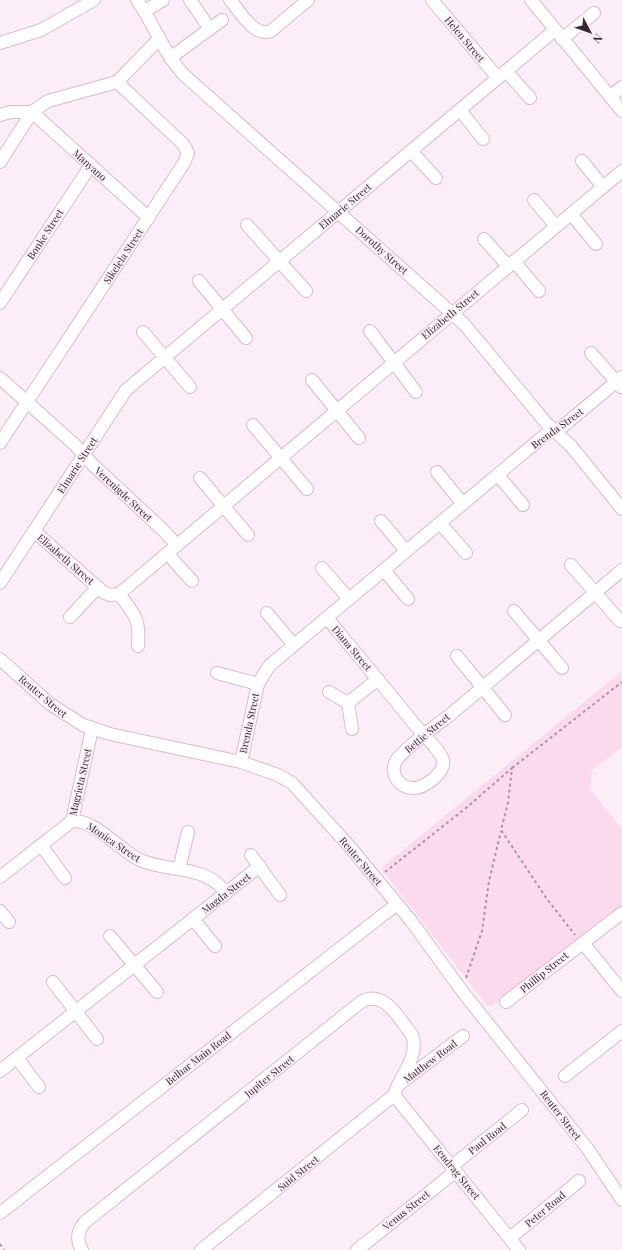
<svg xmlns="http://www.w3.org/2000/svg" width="622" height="1250" viewBox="0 0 622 1250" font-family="'Playfair Display',serif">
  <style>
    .green { fill: #fbdaed }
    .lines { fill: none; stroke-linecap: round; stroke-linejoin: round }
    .minor-casing { stroke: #dcbace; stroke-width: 14 }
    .path { stroke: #a698a0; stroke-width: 2; stroke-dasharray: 3 3; stroke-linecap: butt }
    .minor { stroke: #fff; stroke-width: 12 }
    .labels { text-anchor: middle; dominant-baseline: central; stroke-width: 3; stroke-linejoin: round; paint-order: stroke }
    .street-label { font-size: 10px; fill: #34282f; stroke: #fceef6 }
  </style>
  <rect width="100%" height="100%" fill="#fceef6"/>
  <!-- green -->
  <path class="green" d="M622,671V747L592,770L590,789L622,829V909L592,933L582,936L492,1006H487L381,868Z"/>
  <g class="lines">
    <!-- minor casing -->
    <g class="minor-casing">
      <g id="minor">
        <path d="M137,0C154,24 163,52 183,74L464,324L547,424L571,446L622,509"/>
        <path d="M190,0L210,29"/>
        <path d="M230,0C240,11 254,38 271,31L308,0"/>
        <path d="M432,0L498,78"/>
        <path d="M531,0L622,111"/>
        <path d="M145,11L163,0"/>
        <path d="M562,39L594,13"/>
        <path d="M0,43L41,30L94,0"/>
        <path d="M170,58L222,20"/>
        <path d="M506,71L530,98"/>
        <path d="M117,82L159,39"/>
        <path d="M610,97L622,87"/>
        <path d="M460,110L483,139"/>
        <path d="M0,115L10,112H32L48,101L117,82L183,144L188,153L184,163L0,443"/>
        <path d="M411,151L436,178"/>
        <path d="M582,161L603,187"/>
        <path d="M0,162L32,112L149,218"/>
        <path d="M534,200L556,226"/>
        <path d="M571,214L596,244"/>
        <path d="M247,225L306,291"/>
        <path d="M484,239L508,266"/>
        <path d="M514,261L539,291"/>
        <path d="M199,281L246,338"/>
        <path d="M0,303L91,165"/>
        <path d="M370,331L416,392"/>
        <path d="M143,332L190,387"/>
        <path d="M591,353L621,387"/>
        <path d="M0,378L74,444L93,465L163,530L177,545"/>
        <path d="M312,380L359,438"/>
        <path d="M253,425L307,489"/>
        <path d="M437,472L463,504"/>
        <path d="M498,475L523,505"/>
        <path d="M200,478L248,535"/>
        <path d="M381,521L406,551"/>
        <path d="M440,523L466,553"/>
        <path d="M34,531L103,592L110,595L119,594L622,171"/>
        <path d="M167,553L192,581"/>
        <path d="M571,565L620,621"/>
        <path d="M322,568L349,599"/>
        <path d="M384,570L408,599"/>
        <path d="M0,583L126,390L555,30"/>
        <path d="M119,594C135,615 140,618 138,646"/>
        <path d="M514,611L562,668"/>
        <path d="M267,613L294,645"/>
        <path d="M70,617L98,587"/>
        <path d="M327,618C356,653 386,689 415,725C422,733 440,750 443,760C446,773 423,789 413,788C399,788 389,773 396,761C403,749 438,724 451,714C508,666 565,618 622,570"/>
        <path d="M457,656L505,715"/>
        <path d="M0,659L50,704L83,725L110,734L241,762L278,775L292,783L350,847L412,922L462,991L587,1148L622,1200"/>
        <path d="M217,673L258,684"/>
        <path d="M329,692L348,703"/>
        <path d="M352,729L348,703L378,679"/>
        <path d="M241,762L258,684L269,666L545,435L562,427L622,377"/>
        <path d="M72,821C95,819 119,850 140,860C169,873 206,864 226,893"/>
        <path d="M41,845L65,878"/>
        <path d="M251,855L280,895"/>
        <path d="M179,869L188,832"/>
        <path d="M0,877L72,821L92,729"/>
        <path d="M0,911L9,922"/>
        <path d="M193,919L215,946"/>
        <path d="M110,936L157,992"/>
        <path d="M583,943L622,991"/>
        <path d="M53,982L97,1039"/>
        <path d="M506,1002L622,913"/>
        <path d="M17,1058L39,1087"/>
        <path d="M0,1071L260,866"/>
        <path d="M565,1076L622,1031"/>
        <path d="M398,1085L463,1036"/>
        <path d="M394,1095L519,1250"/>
        <path d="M452,1166L522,1110"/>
        <path d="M0,1213L397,904"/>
        <path d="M510,1238L579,1181"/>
        <path d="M82,1250C76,1240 77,1231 85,1222L361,1002C384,988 400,1020 412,1035C420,1056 400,1076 394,1095"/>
        <path d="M201,1250L394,1095"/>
        <path d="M357,1250L456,1171"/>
      </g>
    </g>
    <!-- path -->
    <g class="path">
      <path d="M512,768L622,682"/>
      <path d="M385,872L466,808L512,768L508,803L501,830L547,899L575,935"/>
      <path d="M466,978L482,931L489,881L501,831"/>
      <path d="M0,1244L4,1250"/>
    </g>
    <!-- minor -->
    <use href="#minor" class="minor"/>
  </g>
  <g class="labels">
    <!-- street labels -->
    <g class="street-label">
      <text transform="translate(465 39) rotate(50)">Helen Street</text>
      <text transform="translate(90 165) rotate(42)">Manyano</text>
      <text transform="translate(345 206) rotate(-40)">Elmarie Street</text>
      <text transform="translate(45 234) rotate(-57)">Bonke Street</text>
      <text transform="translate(382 250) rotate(42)">Dorothy Street</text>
      <text transform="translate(123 256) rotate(-57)">Sikelela Street</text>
      <text transform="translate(450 314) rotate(-40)">Elizabeth Street</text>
      <text transform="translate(557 428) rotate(-36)">Brenda Street</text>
      <text transform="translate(77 465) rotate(-57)">Elmarie Street</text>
      <text transform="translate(124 494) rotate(43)">Verenigde Street</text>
      <text transform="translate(66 559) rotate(41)">Elizabeth Street</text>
      <text transform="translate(352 648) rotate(50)">Diana Street</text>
      <text transform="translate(43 696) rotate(40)">Reuter Street</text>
      <text transform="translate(249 723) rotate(-78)">Brenda Street</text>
      <text transform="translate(427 733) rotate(-40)">Bettie Street</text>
      <text transform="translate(80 782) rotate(-77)">Magrieta Street</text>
      <text transform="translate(114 842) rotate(34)">Monica Street</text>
      <text transform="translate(361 861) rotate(50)">Reuter Street</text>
      <text transform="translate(226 893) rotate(-38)">Magda Street</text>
      <text transform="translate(544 972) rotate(-39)">Phillip Street</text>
      <text transform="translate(198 1058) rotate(-38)">Belhar Main Road</text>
      <text transform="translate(430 1061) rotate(-37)">Matthew Road</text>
      <text transform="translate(269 1076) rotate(-39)">Jupiter Street</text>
      <text transform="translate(561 1115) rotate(52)">Reuter Street</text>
      <text transform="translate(487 1138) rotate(-38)">Paul Road</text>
      <text transform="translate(457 1172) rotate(51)">Eendrag Street</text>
      <text transform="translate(298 1173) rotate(-39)">Suid Street</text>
      <text transform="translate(545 1209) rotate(-40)">Peter Road</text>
      <text transform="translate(406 1210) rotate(-39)">Venus Street</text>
    </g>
  </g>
  <!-- north arrow -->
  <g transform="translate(590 32) rotate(131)" stroke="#fceef6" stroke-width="3" paint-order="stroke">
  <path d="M0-3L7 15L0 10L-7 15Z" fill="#34282f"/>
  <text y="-6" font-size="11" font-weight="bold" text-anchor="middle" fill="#34282f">N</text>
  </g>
</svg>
